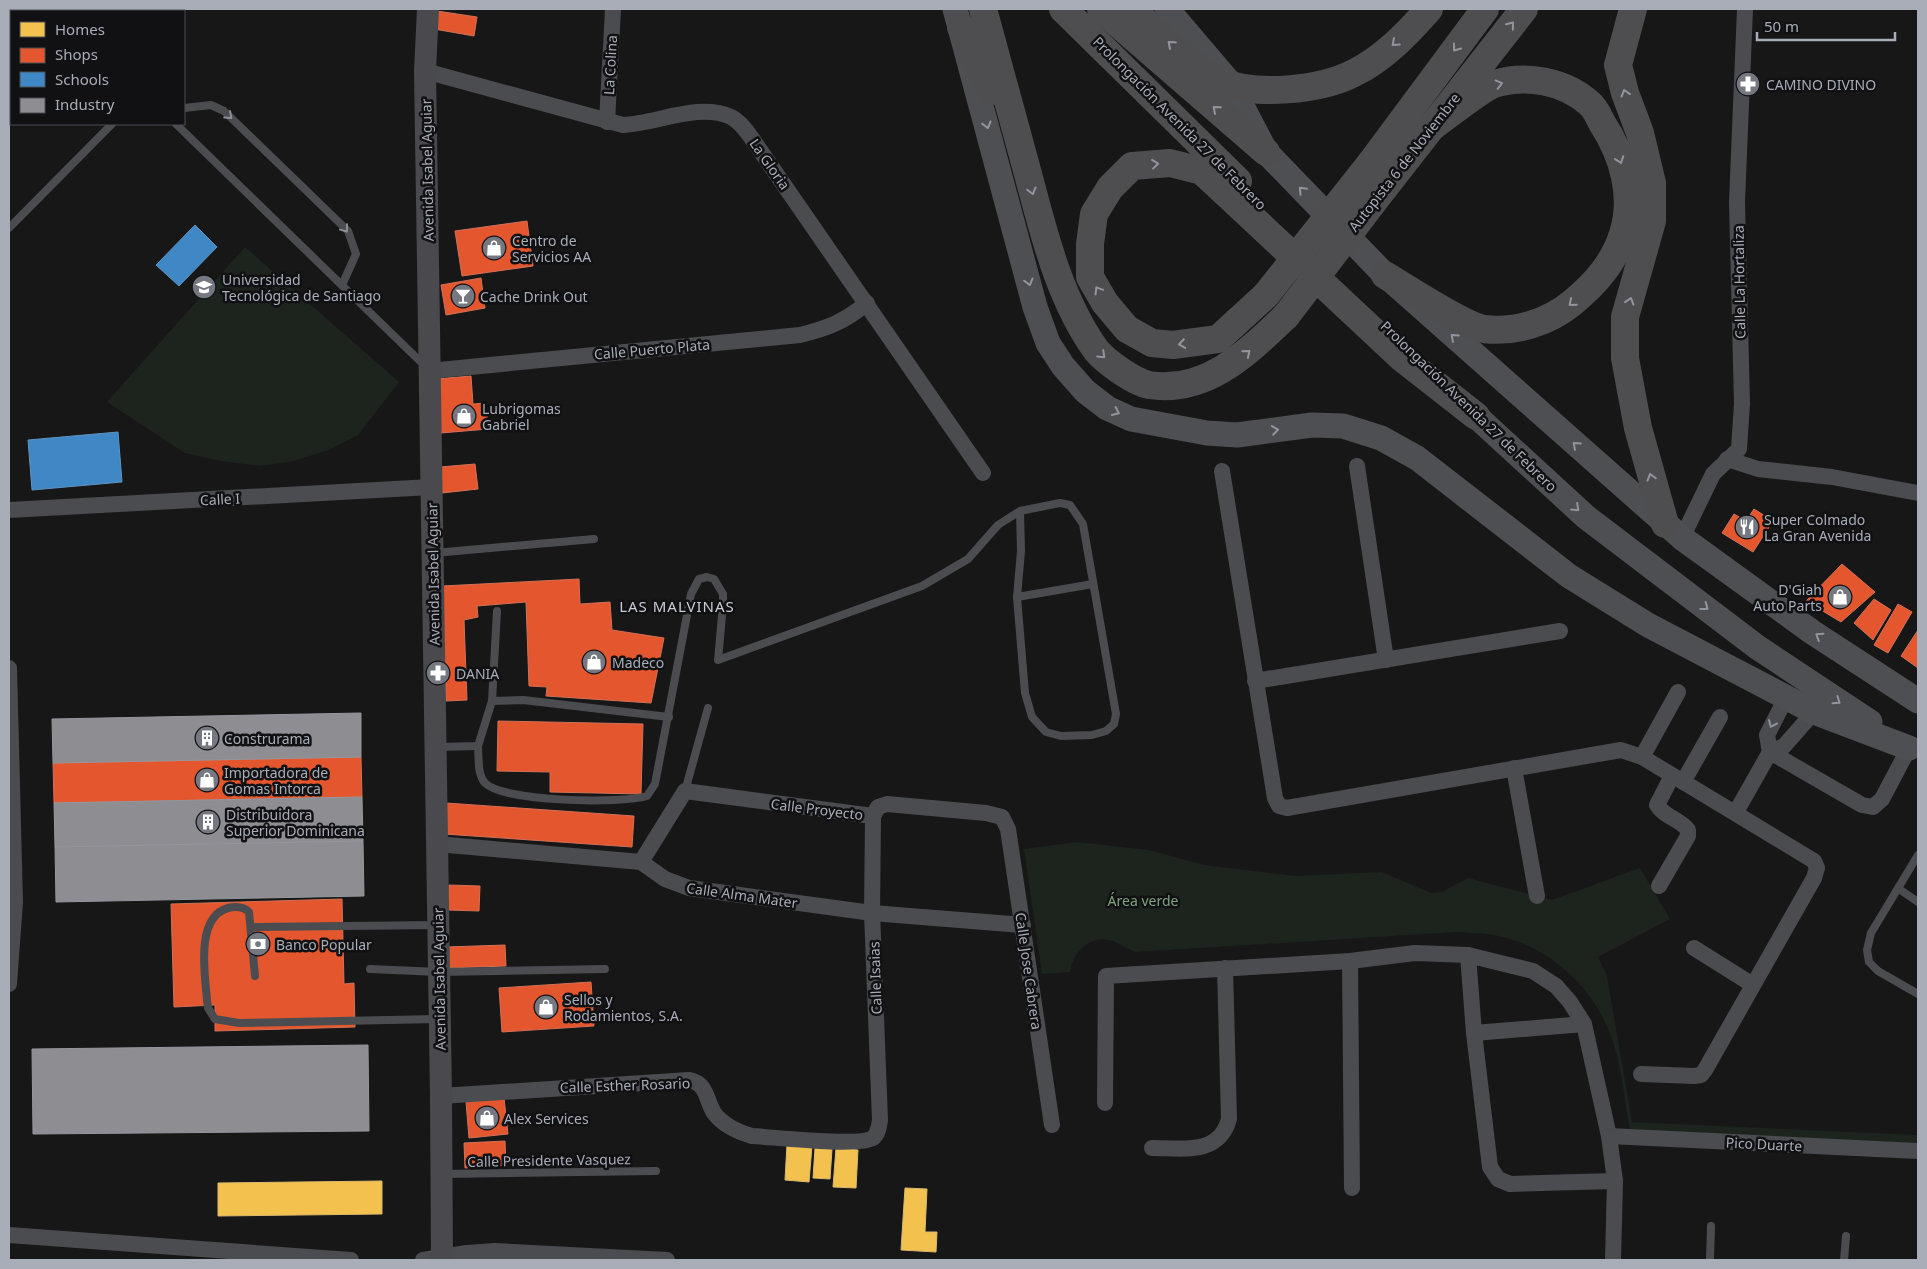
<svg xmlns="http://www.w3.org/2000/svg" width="1927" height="1269" viewBox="0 0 1927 1269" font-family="'Noto Sans',sans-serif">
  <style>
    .green { fill: #1d241e }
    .homes { fill: #f2c14e; stroke: #dcbb6e }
    .shops { fill: #e4572e; stroke: #d27157 }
    .schools { fill: #3f88c5; stroke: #5e93c1 }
    .industry { fill: #8d8d92; stroke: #95979d }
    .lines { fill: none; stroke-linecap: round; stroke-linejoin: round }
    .lane { stroke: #4b4c50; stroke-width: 8 }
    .street { stroke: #4b4c50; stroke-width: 16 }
    .secondary { stroke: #4a4a4e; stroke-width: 22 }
    .primary { stroke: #4d4f52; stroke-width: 25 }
    .highway { stroke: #4e4e51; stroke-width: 28 }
    .highway-bridge { stroke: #4e4e51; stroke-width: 28 }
    .oneway { stroke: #92959e }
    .oneway2 { stroke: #8c9099 }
    .oneway3 { stroke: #91969e }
    .labels { text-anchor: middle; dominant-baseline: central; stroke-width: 5; stroke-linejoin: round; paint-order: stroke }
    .street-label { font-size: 14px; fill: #a8adb8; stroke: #111113 }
    .poi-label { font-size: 14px; fill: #a8adb8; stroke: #111113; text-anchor: start }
    .park-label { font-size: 14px; fill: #7fa381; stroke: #111113 }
    .neighbourhood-label { font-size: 15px; letter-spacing: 1px; fill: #c9ccd4; stroke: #111113 }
  </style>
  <rect width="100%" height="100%" fill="#171717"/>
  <!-- green -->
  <g class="green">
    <path d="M245,247L399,382L358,435L329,450L290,462L259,466L221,461L185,453L107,402Z"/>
    <path d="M1077,842L1149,850L1204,865L1295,876L1382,872L1431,893L1442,892L1468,878L1552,900L1640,868L1670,919L1598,957L1607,976L1632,1122L1918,1135V1143L1630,1132C1624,1099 1622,1062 1609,1031C1590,983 1545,944 1494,935C1482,933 1468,933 1456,932L1136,952C1128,950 1123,945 1115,942C1092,932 1073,951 1070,972L1042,974L1024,849Z"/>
  </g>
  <!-- homes -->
  <g class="homes">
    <path d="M787,1144L812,1146L809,1182L785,1180Z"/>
    <path d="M815,1148L832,1149L830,1179L813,1178Z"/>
    <path d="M836,1148L858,1150L856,1188L833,1187Z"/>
    <path d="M382,1181V1214L218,1216V1183Z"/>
    <path d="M905,1188L927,1189L925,1232H937L936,1252L901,1250Z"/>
  </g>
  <!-- shops -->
  <g class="shops">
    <path d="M437,11L477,17L474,36L434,29Z"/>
    <path d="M527,221L533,266L462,276L455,231Z"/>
    <path d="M481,278L485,308L446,315L441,285Z"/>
    <path d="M471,376L473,404L486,403L488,429L441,433L436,379Z"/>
    <path d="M475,464L478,489L442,493L440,467Z"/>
    <path d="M1754,509L1773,521L1753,552L1722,533L1734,514L1746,521Z"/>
    <path d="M1842,564L1875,592L1841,622L1806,601Z"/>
    <path d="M579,579L580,604L610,602L612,630L664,638L651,703L546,696L547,687L529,686L526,602L477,606L478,617L464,620L467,700L446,701L442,586Z"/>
    <path d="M1874,599L1891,610L1873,640L1854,623Z"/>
    <path d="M1898,604L1912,612L1888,653L1874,645Z"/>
    <path d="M1918,630V668L1901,656Z"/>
    <path d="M498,721L643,724L641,794L550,792V772L497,771Z"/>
    <path d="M361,757L362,797L54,803L53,763Z"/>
    <path d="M446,803L634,816L632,847L444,834Z"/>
    <path d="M449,885L480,886L479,911L448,910Z"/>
    <path d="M342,899L344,984L354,983L355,1027L215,1031V1005L174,1007L171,904Z"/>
    <path d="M505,945L506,966L447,968L446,947Z"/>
    <path d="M591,982L594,1026L502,1032L499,988Z"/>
    <path d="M504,1098L508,1134L469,1138L466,1102Z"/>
    <path d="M505,1141L506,1165L465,1168L464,1143Z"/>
  </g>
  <!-- schools -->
  <g class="schools">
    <path d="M195,225L217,247L179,286L156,265Z"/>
    <path d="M118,432L122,482L32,490L28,440Z"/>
  </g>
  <!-- industry -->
  <g class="industry">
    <path d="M361,713V757L53,763L52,719Z"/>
    <path d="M362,797L363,841L55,847L54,803Z"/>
    <path d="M363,841L364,896L56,902L55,847Z"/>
    <path d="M368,1045L369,1131L33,1134L32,1049Z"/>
  </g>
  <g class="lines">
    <!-- lane -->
    <g class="lane">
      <path d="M184,108L211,105L224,111L348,231L356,254L342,285"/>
      <path d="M176,124L426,367"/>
      <path d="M9,228L112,124"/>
      <path d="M434,553L594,539"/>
      <path d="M1017,597L1093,584"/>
      <path d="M492,701L497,611"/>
      <path d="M478,746C479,757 477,774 485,783C504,802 621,804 647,796L655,784L691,594L699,579L707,577L714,579L723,594V605L718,660L922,586L968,559L998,525L1020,511L1021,551L1017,597L1025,693L1032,717L1046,732L1061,736L1092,735L1106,731L1114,724L1116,714L1083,524L1070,505L1060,503L1020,511"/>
      <path d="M437,747L478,746L492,701L523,700L669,717"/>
      <path d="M685,791L708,708"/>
      <path d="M1918,855L1871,933L1867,950L1869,962L1878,971L1918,994"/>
      <path d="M1899,889L1918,902"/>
      <path d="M251,927L437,925"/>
      <path d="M370,969L439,972L605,969"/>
      <path d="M255,976L249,912C243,906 236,906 228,908C195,917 205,975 207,1000L208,1008L215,1019L239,1023L438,1019"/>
      <path d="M443,1174L656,1171"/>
      <path d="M1710,1260L1711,1226"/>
      <path d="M1844,1260L1846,1236"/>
    </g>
    <!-- street -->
    <g class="street">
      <path d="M425,71L623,125C657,124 698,102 731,117C741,122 749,134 755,143L983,473"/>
      <path d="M607,122L613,9"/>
      <path d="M429,371L800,335C828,328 844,322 867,303"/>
      <path d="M1727,459L1758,469L1832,477L1918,493"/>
      <path d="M1357,466L1386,660"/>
      <path d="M1222,471L1275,798L1279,806L1287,808L1621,750L1642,757L1814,861L1817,868L1814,878L1705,1070L1701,1075L1694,1076L1641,1074"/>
      <path d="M9,510L431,487"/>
      <path d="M1682,538L1713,474L1739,449L1742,404L1737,202L1745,9"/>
      <path d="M9,668L15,902L9,984"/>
      <path d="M1255,681L1560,631"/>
      <path d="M1786,698L1767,735L1770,752L1862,805L1873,807L1882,799L1909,748"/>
      <path d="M1642,757L1678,692"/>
      <path d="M1514,768L1537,896"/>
      <path d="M1683,782L1720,717"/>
      <path d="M1736,812L1770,752L1784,746L1814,712"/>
      <path d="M437,844L641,862L665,879L689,888L872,913L1023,925"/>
      <path d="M641,862L685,791L873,816L878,807L887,804L986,813L1002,817L1008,829L1052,1125"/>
      <path d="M1659,886L1688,836V830C1680,819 1664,817 1657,805L1672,776"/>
      <path d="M1694,948L1753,985"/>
      <path d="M1468,955L1474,1033L1490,1167L1498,1179L1510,1184L1615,1181"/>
      <path d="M1350,961L1352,1188"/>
      <path d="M1474,1033L1584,1024"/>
      <path d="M441,1096L689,1080C707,1083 706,1100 714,1113C723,1125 738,1132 752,1136C773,1137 858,1147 873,1138C878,1134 879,1127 880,1120L872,913L873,816"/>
      <path d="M1105,1103L1106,976L1350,961L1415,953L1468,955L1533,971L1556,986L1570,1002L1584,1024L1609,1136L1615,1181L1613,1260"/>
      <path d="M1609,1136L1918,1151"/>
      <path d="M1152,1148C1182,1148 1219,1156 1229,1119L1225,968"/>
      <path d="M9,1235L351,1260"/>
      <path d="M423,1260L467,1253L495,1251L667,1260"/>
    </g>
    <!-- secondary -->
    <path class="secondary" d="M428,9L425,71L441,1096L442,1260"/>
    <!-- primary -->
    <g class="primary">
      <path d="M955,9L1035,307L1048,343L1063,366L1085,391L1107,408L1131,419L1207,433L1237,435L1312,425L1343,426L1381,438L1417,458L1569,576L1648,625L1814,712L1909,748"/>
      <path d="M1167,9L1230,83L1266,152L1385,275L1682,538L1812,632L1918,701"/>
      <path d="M1476,416L1586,517L1757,647L1870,722"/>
    </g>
    <!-- highway -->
    <g class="highway">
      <path d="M983,9C998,64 1013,119 1028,174C1044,234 1059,298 1096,350C1106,362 1134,382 1149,385C1207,394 1248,352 1286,316"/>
      <path d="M1063,9L1238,181"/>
      <path d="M1101,9L1266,152"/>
      <path d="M1633,9L1618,65L1625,93L1640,133L1652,183V221L1625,317V358L1638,428L1665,524"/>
      <path d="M961,27L992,91"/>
      <path d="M1370,164L1485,9"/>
      <path d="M1384,188L1524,9"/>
      <path d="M1385,275C1407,288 1462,325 1484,329C1515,333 1549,322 1572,303C1595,284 1614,263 1623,234C1635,196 1623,155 1602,123C1599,117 1595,108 1590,104C1565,81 1526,74 1494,84C1480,89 1444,119 1429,129"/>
      <path d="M1266,295L1218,339L1173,345L1152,343L1127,329L1105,303L1090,277V244L1094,214L1110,188L1132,166L1170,163L1202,171L1402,358L1476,416"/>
    </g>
    <!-- highway-bridge -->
    <g class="highway-bridge">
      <path d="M1132,9C1156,32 1190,67 1220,81C1255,97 1321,90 1354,73C1383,59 1408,33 1429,9"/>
      <path d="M1266,295L1370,164"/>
      <path d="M1286,316L1384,188"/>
    </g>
  </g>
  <!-- one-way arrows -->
  <defs><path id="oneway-chevron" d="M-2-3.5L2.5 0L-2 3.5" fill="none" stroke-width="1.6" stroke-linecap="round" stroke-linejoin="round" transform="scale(1.25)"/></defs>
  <g class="oneway">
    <use href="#oneway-chevron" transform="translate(1511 25) rotate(-52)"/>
    <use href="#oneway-chevron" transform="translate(1395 43) rotate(138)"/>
    <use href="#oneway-chevron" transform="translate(1171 44) rotate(-139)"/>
    <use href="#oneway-chevron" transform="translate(1456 48) rotate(126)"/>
    <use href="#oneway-chevron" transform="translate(1499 84) rotate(-15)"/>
    <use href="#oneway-chevron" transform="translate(1625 93) rotate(-107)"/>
    <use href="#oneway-chevron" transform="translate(1216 109) rotate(-139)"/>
    <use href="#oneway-chevron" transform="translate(1620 160) rotate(70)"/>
    <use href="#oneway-chevron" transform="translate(1155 164) rotate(-6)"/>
    <use href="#oneway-chevron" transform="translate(1032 191) rotate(75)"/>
    <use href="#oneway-chevron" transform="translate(1098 290) rotate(-121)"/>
    <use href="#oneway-chevron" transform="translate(1630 301) rotate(-73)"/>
    <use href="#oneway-chevron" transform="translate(1572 303) rotate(140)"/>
    <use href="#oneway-chevron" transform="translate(1182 344) rotate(171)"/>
    <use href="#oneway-chevron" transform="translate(1247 353) rotate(-40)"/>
    <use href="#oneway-chevron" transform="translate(1102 355) rotate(44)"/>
    <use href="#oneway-chevron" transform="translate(1651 477) rotate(-106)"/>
  </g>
  <g class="oneway2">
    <use href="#oneway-chevron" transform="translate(229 116) rotate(42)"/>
    <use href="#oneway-chevron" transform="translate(345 229) rotate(53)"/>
    <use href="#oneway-chevron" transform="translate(1772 724) rotate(114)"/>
  </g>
  <g class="oneway3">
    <use href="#oneway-chevron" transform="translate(987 125) rotate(75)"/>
    <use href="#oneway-chevron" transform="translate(1302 190) rotate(-134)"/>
    <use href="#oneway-chevron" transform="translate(1029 282) rotate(75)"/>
    <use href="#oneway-chevron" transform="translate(1454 337) rotate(-138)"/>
    <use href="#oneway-chevron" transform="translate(1116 412) rotate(25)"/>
    <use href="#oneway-chevron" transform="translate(1275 430) rotate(-8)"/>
    <use href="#oneway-chevron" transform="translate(1576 445) rotate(-138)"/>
    <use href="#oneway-chevron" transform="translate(1576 508) rotate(43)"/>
    <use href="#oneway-chevron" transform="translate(1705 607) rotate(37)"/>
    <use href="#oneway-chevron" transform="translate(1819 636) rotate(-147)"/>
    <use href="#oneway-chevron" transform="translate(1837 701) rotate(34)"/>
  </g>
  <!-- icons -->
  <defs>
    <g id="pharmacy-disc" transform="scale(1.25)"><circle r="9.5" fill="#757880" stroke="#111113"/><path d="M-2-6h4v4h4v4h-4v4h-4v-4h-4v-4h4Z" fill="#fff"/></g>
    <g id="shop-disc" transform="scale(1.25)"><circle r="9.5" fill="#757880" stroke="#111113"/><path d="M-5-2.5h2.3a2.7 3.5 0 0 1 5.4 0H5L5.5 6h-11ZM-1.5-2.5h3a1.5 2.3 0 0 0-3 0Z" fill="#fff"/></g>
    <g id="university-disc" transform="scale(1.25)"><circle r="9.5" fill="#757880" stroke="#111113"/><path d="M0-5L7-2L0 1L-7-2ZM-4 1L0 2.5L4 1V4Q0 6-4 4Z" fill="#fff"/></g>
    <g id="bar-disc" transform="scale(1.25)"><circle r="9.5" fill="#757880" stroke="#111113"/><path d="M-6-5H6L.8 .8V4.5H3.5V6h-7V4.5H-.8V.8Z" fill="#fff"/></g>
    <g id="restaurant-disc" transform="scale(1.25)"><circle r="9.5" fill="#757880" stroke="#111113"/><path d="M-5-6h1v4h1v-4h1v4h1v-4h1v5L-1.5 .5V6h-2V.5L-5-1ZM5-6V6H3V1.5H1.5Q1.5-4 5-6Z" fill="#fff"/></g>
    <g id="building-disc" transform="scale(1.25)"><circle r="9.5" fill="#757880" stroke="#111113"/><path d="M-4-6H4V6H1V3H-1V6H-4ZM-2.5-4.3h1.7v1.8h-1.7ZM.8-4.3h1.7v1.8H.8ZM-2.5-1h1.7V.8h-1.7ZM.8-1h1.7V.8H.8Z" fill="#fff"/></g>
    <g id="bank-disc" transform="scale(1.25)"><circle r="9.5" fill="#757880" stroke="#111113"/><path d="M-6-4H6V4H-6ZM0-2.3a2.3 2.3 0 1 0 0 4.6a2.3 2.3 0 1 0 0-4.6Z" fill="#fff"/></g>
  </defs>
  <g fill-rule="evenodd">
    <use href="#pharmacy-disc" x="1748" y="84"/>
    <use href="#shop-disc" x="494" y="248"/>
    <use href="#university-disc" x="204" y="287"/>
    <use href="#bar-disc" x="463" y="296"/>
    <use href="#shop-disc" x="464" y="416"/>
    <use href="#restaurant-disc" x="1747" y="527"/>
    <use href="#shop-disc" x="1840" y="597"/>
    <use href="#shop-disc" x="594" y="662"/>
    <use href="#pharmacy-disc" x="438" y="673"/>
    <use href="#building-disc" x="207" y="738"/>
    <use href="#shop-disc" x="207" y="780"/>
    <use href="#building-disc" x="208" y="822"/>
    <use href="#bank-disc" x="258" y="944"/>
    <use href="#shop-disc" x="546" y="1007"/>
    <use href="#shop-disc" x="487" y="1118"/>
  </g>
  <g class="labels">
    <!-- street labels -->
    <g class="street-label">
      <text transform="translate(610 65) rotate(-87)">La Colina</text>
      <text transform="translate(1180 123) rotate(45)">Prolongación Avenida 27 de Febrero</text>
      <text transform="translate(1404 162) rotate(-52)">Autopista 6 de Noviembre</text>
      <text transform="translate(770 164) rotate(55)">La Gloria</text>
      <text transform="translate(427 170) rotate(-91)">Avenida Isabel Aguiar</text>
      <text transform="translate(1739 282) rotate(-91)">Calle La Hortaliza</text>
      <text transform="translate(652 349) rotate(-5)">Calle Puerto Plata</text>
      <text transform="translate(1469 406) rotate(44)">Prolongación Avenida 27 de Febrero</text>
      <text transform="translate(220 499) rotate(-3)">Calle I</text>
      <text transform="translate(433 574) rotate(-91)">Avenida Isabel Aguiar</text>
      <text transform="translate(817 809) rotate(7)">Calle Proyecto</text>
      <text transform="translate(742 895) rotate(8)">Calle Alma Mater</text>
      <text transform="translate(1029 971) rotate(82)">Calle Jose Cabrera</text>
      <text transform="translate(875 978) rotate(-92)">Calle Isaias</text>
      <text transform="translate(439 979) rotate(-91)">Avenida Isabel Aguiar</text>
      <text transform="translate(625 1085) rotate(-2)">Calle Esther Rosario</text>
      <text transform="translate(1764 1144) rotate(3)">Pico Duarte</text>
      <text transform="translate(549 1160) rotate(-1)">Calle Presidente Vasquez</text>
    </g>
    <!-- poi labels -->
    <g class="poi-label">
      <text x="1766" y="84">CAMINO DIVINO</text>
      <text x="512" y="240">Centro de<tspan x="512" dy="16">Servicios AA</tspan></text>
      <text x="222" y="279">Universidad<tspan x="222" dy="16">Tecnológica de Santiago</tspan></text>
      <text x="480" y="296">Cache Drink Out</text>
      <text x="482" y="408">Lubrigomas<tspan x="482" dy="16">Gabriel</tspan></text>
      <text x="1764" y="519">Super Colmado<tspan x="1764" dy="16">La Gran Avenida</tspan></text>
      <text x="1822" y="589" text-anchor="end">D'Giah<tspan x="1822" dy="16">Auto Parts</tspan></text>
      <text x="612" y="662">Madeco</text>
      <text x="456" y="673">DANIA</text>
      <text x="224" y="738">Construrama</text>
      <text x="224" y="772">Importadora de<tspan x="224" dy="16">Gomas Intorca</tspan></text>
      <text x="226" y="814">Distribuidora<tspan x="226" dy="16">Superior Dominicana</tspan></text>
      <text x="276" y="944">Banco Popular</text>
      <text x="564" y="999">Sellos y<tspan x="564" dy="16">Rodamientos, S.A.</tspan></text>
      <text x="504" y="1118">Alex Services</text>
    </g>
    <!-- park labels -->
    <g class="park-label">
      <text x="1143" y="900">Área verde</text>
    </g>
    <!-- neighbourhood labels -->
    <g class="neighbourhood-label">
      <text x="677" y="606">LAS MALVINAS</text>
    </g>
  </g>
  <!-- border -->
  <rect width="1927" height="1269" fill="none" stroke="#a8adb8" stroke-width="20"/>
  <!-- legend -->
  <rect x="10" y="10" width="175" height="115" fill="#111113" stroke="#4d4f55"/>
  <rect x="20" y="22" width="25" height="15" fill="#f2c14e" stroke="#4d4f55"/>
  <text x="55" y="35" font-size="15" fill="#a8adb8">Homes</text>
  <rect x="20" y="48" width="25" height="15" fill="#e4572e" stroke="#4d4f55"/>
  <text x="55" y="60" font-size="15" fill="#a8adb8">Shops</text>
  <rect x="20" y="72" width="25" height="15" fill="#3f88c5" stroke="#4d4f55"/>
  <text x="55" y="85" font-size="15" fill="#a8adb8">Schools</text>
  <rect x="20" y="98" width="25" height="15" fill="#8d8d92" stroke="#4d4f55"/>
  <text x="55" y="110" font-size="15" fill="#a8adb8">Industry</text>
  <!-- scale -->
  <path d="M1757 32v8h138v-8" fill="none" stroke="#a8adb8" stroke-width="2.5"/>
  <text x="1764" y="32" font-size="15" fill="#a8adb8" stroke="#111113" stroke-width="4" paint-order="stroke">50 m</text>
</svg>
